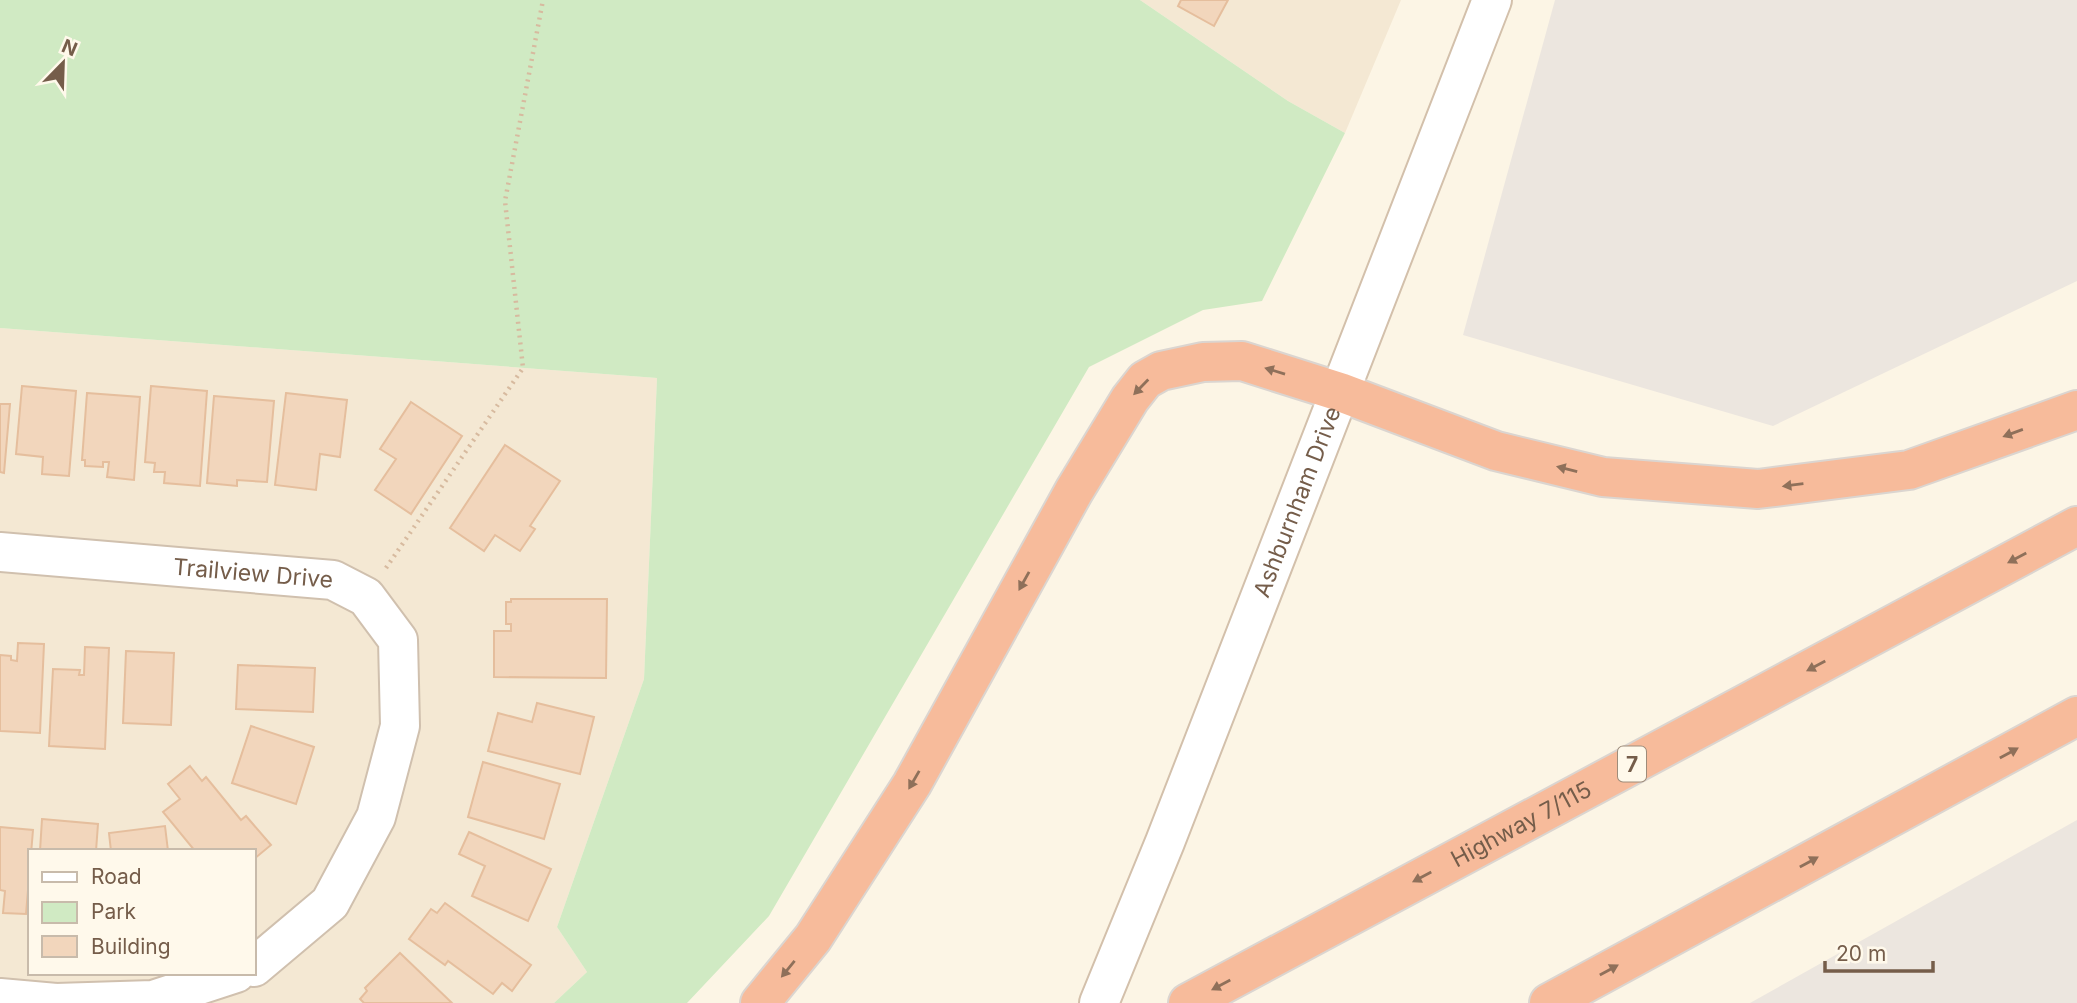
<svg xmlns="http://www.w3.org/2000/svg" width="2077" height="1003" viewBox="0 0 2077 1003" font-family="Inter,sans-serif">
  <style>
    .residential { fill: #f4e8d3; fill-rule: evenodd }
    .industrial { fill: #ece6df }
    .green { fill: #d0eac3 }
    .building { fill: #f2d6bc; stroke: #e5be9d; stroke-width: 2 }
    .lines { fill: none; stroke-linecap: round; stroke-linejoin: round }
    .street-casing { stroke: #d0c0ae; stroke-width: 42 }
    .secondary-casing { stroke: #d3c0ab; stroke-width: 42 }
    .highway-casing { stroke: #dbd5d0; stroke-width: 42 }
    .path { stroke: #d7ba9f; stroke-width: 4.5; stroke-dasharray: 2 5; stroke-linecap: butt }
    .street { stroke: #fff; stroke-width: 38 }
    .secondary { stroke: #fff; stroke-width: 38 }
    .highway { stroke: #f7bb9b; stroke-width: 38 }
    .oneway { fill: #8f705a }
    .labels { text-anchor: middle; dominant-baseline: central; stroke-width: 7; stroke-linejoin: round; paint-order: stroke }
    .shield { fill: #fff9eb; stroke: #9e8c7a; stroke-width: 2 }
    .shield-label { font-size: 21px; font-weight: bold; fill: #755d4a }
    .street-label { font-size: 23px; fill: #755d4a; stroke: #fff9eb }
  </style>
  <rect width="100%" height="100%" fill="#fcf5e5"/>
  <!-- residential -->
  <g class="residential">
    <path d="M1140,0H1401L1345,133L1288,101Z"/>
    <path d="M0,328L657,378L644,679L557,927L587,972L554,1003H0ZM30,851H254V973H30Z"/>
  </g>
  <!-- industrial -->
  <g class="industrial">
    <path d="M1555,0H2077V281L1773,426L1463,335Z"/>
    <path d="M2077,820V1003H1750Z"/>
  </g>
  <!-- green -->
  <path class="green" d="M0,0H1140L1288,101L1345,133L1262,301L1203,310L1089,367L769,916L687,1003H554L587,972L557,927L644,679L657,378L0,328Z"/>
  <!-- building -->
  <g class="building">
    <path d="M1181,0H1228L1214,26L1178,6Z"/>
    <path d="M22,386L76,391L69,476L42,474L43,457L16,454Z"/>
    <path d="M151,386L207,391L200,486L164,483L165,472H154L155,463L145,462Z"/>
    <path d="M87,393L140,397L134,480L107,477L109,462H103V467L85,466V460H82Z"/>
    <path d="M286,393L347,400L340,457L320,454L316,490L275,485Z"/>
    <path d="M214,396L274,401L267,482L237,480V486L207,483Z"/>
    <path d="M411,402L462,436L411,514L375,490L396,459L380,449Z"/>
    <path d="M0,404H10L4,473L0,472Z"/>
    <path d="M505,445L560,481L530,526L535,529L520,551L495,535L484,551L450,528Z"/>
    <path d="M511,599H607L606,678L494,677V631H511V624H506V602H511Z"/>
    <path d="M18,643L44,644L40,733L0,731V655L11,656V660L17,661Z"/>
    <path d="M85,647L109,648L105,749L49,746L53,669L80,670L79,675H84Z"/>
    <path d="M126,651L174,653L171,725L123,723Z"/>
    <path d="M238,665L315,668L313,712L236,709Z"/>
    <path d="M537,703L594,717L580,774L488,751L498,713L532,722Z"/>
    <path d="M251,726L314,747L296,804L232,783Z"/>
    <path d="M483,762L560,784L544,839L468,817Z"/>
    <path d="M190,766L202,781L206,777L241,820L246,816L271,845L254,859V851H195L163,812L180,799L168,784Z"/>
    <path d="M42,819L98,824L96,851H40Z"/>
    <path d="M165,826L168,851H111L109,833Z"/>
    <path d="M0,827L33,830L26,914L3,913L5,891L0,890Z"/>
    <path d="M469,832L551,869L528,921L472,896L485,866L459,854Z"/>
    <path d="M445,903L531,965L512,991L502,983L493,994L448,961L445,965L409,939L431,909L437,913Z"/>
    <path d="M400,953L452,1003H364L360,999L367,991L365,988Z"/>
  </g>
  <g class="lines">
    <!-- street casing -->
    <g class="street-casing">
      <g id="street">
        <path id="s1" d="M0,552L333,580L366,597L398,640L400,726L376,817L330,903L254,967"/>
        <path d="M0,998L56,1003L153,1000L236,973"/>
      </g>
    </g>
    <!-- secondary casing -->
    <g class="secondary-casing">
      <g id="secondary">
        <path id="s2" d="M1099,1003L1165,842L1492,0"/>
      </g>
    </g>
    <!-- highway casing -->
    <g class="highway-casing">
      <g id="highway">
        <path d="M760,1003L813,938L912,784L1074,491L1130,399L1145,380L1161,371L1203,362L1242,361L1340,392L1496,451L1603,477L1758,489L1909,470L2077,410"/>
        <path id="s3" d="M1188,1003L2077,526"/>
        <path d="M1549,1003L2077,716"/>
      </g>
    </g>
    <!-- path -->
    <path class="path" d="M386,568L523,368L505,201L543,0"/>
    <!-- street -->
    <use href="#street" class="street"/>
    <!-- secondary -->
    <use href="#secondary" class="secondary"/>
    <!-- highway -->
    <use href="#highway" class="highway"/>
  </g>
  <!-- one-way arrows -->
  <defs><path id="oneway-solid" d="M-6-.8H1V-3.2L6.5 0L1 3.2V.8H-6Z" transform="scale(1.75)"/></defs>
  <g class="oneway">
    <use href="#oneway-solid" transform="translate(1275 371) rotate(-163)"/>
    <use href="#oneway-solid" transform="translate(1141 387) rotate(134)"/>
    <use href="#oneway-solid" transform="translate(2013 433) rotate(160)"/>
    <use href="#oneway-solid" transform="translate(1567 469) rotate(-166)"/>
    <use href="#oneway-solid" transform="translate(1793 485) rotate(173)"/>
    <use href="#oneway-solid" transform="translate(2017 558) rotate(152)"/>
    <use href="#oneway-solid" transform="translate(1024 581) rotate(119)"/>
    <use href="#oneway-solid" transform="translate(1816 666) rotate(152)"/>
    <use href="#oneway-solid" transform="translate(2009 753) rotate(-29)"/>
    <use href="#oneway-solid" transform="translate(914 780) rotate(120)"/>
    <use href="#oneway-solid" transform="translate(1809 862) rotate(-29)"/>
    <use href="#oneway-solid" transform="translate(1422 877) rotate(152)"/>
    <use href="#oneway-solid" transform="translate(788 969) rotate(129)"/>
    <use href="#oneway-solid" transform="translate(1609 970) rotate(-29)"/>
    <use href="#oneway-solid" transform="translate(1221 985) rotate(152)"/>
  </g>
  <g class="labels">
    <!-- shield labels -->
    <rect class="shield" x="1618" y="746.5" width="28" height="35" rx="5"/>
    <g class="shield-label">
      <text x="1632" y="764">7</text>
    </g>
    <!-- street labels -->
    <g class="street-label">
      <text stroke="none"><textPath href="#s2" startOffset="539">Ashburnham Drive</textPath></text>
      <text stroke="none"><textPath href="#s1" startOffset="254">Trailview Drive</textPath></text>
      <text stroke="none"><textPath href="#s3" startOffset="378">Highway 7/115</textPath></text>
    </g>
  </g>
  <!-- legend -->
  <rect x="28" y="849" width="228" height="126" fill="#fff9eb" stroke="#c8bbab" stroke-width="2"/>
  <rect x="42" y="872" width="35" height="10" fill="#ffffff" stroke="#c8bbab" stroke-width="2"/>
  <text x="91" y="884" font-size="21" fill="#755d4a">Road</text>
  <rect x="42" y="902" width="35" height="21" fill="#d0eac3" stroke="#c8bbab" stroke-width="2"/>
  <text x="91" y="919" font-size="21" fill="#755d4a">Park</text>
  <rect x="42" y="936" width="35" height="21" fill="#f2d6bc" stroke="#c8bbab" stroke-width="2"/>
  <text x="91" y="954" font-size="21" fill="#755d4a">Building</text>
  <!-- north arrow -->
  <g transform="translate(63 63) rotate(23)" stroke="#fff9eb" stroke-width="5" paint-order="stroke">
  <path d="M0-5L12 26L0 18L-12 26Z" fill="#755d4a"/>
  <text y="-10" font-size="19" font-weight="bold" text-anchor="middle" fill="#755d4a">N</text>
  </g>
  <!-- scale -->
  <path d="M1825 961v10h108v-10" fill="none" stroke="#755d4a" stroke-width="3.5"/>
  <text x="1836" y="961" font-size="21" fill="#755d4a" stroke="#fff9eb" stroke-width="5" paint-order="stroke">20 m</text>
</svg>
